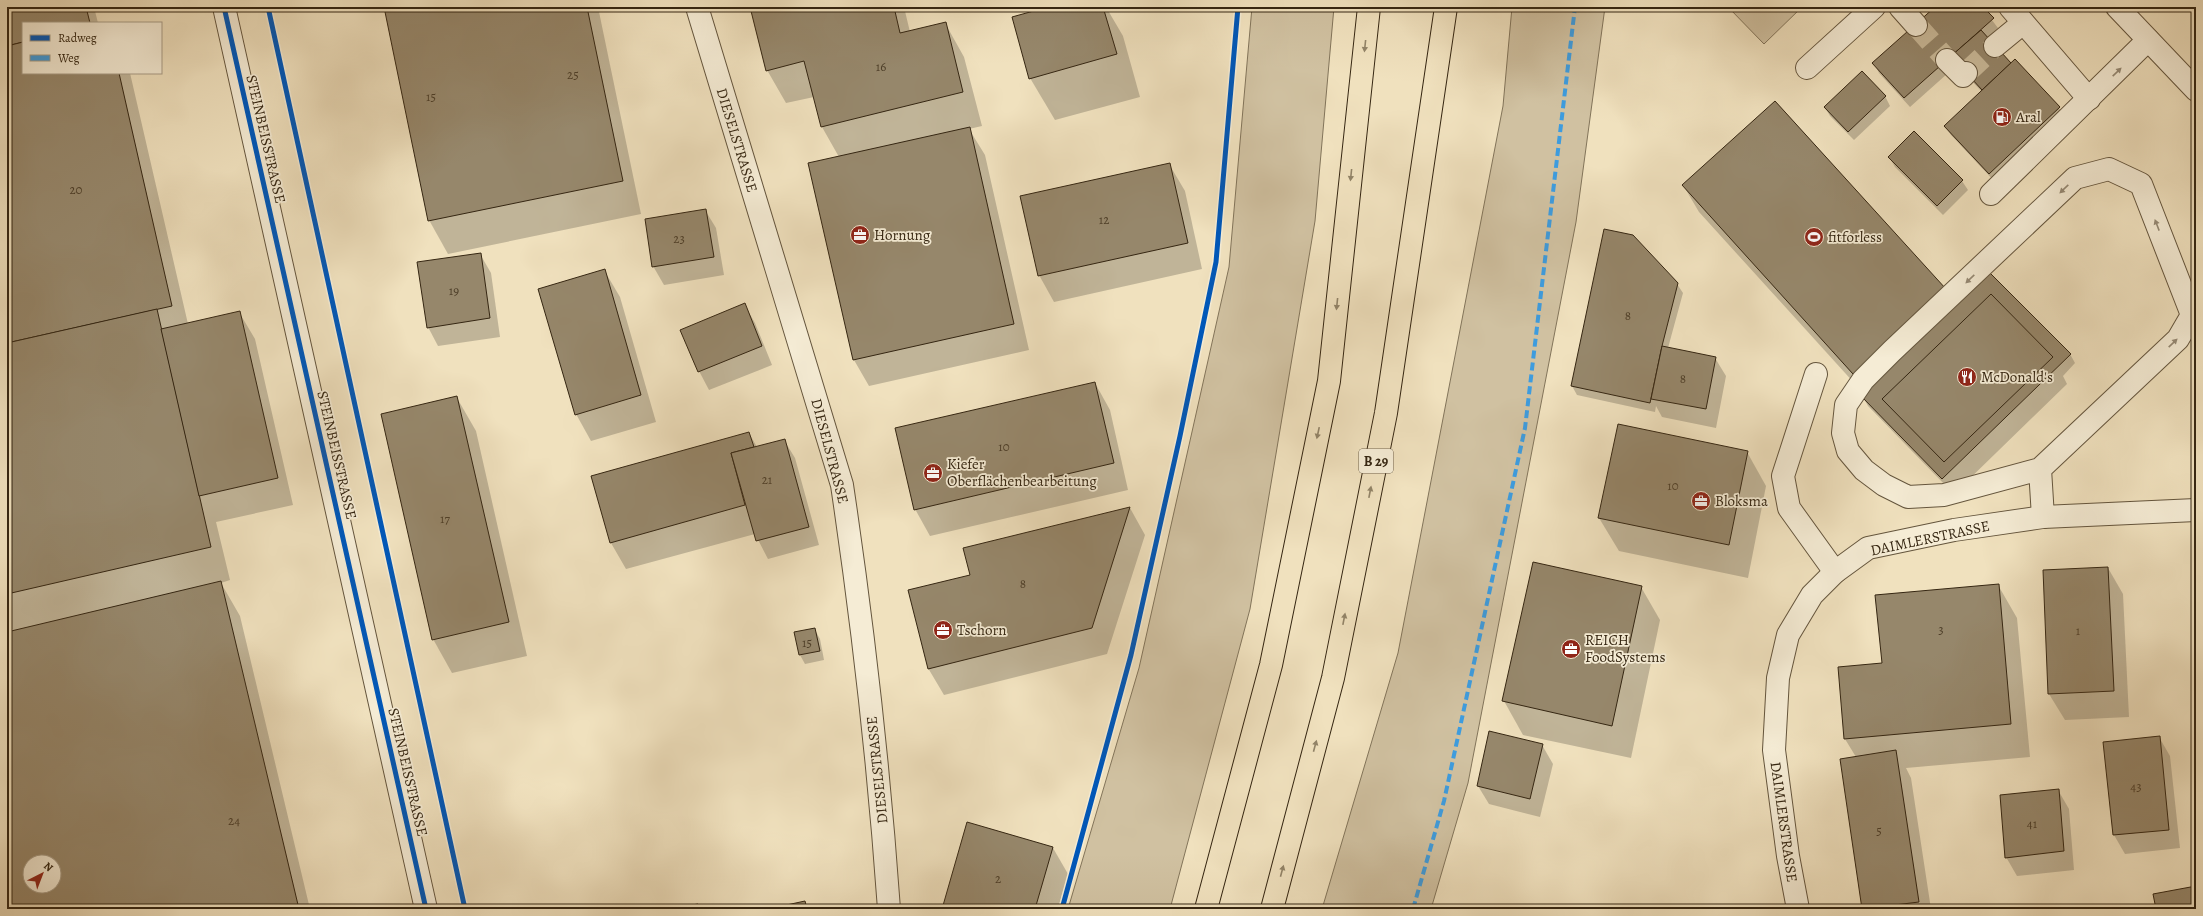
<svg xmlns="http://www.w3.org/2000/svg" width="2203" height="916" viewBox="0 0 2203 916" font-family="Alegreya,serif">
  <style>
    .green { fill: #d0c1a1; stroke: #82745a }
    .shadow { fill: #0003; fill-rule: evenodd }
    .building { fill: #96876b; stroke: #352612; fill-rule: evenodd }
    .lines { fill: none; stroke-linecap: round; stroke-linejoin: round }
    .minor-tunnel { stroke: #cbbc9c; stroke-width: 22; stroke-dasharray: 22 11; stroke-linecap: butt }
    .minor-casing { stroke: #64553d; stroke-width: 24 }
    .highway-casing { stroke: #352612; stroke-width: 24 }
    .minor { stroke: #f5ecd5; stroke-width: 22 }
    .highway { stroke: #f0e1be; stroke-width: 22 }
    .quiet { stroke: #3e9cde; stroke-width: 4; stroke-dasharray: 8 4; stroke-linecap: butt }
    .cycleway-casing { stroke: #f5ecd5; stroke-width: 8 }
    .cycleway { stroke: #0057b8; stroke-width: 5 }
    .oneway { fill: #928468 }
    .oneway2 { fill: #958974 }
    .labels { text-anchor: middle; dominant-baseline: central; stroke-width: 3.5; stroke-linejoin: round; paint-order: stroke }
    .number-label { font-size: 13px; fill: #4d3e28 }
    .shield { fill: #f5ecd5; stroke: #6f614c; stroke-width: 1 }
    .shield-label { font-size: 14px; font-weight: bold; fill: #352612 }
    .poi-label { font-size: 15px; fill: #352612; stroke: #f5ecd5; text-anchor: start }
    .street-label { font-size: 15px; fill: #352612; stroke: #f5ecd5 }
  </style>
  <rect width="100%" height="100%" fill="#f0e1be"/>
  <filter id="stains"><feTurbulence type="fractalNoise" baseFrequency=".005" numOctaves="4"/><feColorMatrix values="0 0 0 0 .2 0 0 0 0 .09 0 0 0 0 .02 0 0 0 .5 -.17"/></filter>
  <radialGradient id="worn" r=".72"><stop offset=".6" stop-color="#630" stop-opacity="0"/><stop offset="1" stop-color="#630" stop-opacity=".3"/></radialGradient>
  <!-- green -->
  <g class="green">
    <path d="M1252,7H1334L1315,221L1250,609L1170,909H1068L1139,668L1229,267Z"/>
    <path d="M1512,7H1605L1576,222L1468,783L1431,909H1322L1398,653L1503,106Z"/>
    <path d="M1728,7H1802L1764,44Z"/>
  </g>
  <!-- shadow -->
  <g class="shadow">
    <path d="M7,7H94L98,23H23V73H130L188,324L239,312L255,339L293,505L216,522L230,580L221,583L240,616L310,909H7V633L14,632L7,620ZM30,862H54V886H30Z"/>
    <path d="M385,7H598L641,214L448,254L429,220Z"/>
    <path d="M751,7H904L910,32L945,23L964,57L982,126L969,129L985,155L1029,350L869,386L854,360L839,157L822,127L814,97L786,103L767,70Z"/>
    <path d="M1052,7H1106L1123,36L1140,97L1055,120L1030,78Z"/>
    <path d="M1936,7H1982L1998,28L1987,38L2011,65L2015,61L2059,108L2065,117L1995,182L1951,135L1945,126L1982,92L1957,65L1910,107L1879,73L1874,63Z"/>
    <path d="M1885,96L1890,106L1854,140L1830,116L1825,107Z"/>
    <path d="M1914,133L1962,181L1968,190L1943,215L1895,167L1889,157Z"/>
    <path d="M1169,164L1185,191L1202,269L1054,302L1039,275Z"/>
    <path d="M1683,185L1945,290L2070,354L2075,363L2063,376L2067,384L1960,488H1948L1868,406L1863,397L1865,395L1699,212Z"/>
    <path d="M705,210L716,228L724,275L664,285L653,266Z"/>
    <path d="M480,254L491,273L500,337L438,346L428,327Z"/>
    <path d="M604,270L620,297L656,422L591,441L576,414Z"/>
    <path d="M1677,284L1683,293L1668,348L1715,358L1726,376L1716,428L1662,417L1656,406L1655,412L1577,395L1572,386Z"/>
    <path d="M744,304L755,323L772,365L709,390L699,371Z"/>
    <path d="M1095,383L1110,410L1128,490L930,536L915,509Z"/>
    <path d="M457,398L476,431L527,656L452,673L433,639Z"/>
    <path d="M749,433L757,447L784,440L795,458L819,545L768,559L755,534L626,569L611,543Z"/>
    <path d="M1747,452L1766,486L1748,578L1619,551L1599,518Z"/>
    <path d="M1130,508L1145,535L1107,654L944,695L928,668L971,576L965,549Z"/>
    <path d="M2108,568L2123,594L2129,717L2065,720L2049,694Z"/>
    <path d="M1998,585L2017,618L2030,757L1906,768L1911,778L1931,909H1864L1841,760L1856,757L1845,739L1883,663Z"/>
    <path d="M1641,587L1660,620L1631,758L1523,735L1504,701Z"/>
    <path d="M815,630L820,639L824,660L805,664L800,655L795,633Z"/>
    <path d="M2159,737L2170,756L2180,848L2125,854L2114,835L2104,743Z"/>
    <path d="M1542,745L1553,764L1540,817L1489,804L1478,786Z"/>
    <path d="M2058,790L2069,809L2074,870L2017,876L2006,857Z"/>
    <path d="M1053,848L1068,874L1058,909H943Z"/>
  </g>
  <!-- building -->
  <g class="building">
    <path d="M7,7H86L90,23H23V42L7,46Z"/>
    <path d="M384,7H587L623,181L428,221Z"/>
    <path d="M750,7H894L900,33L946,22L963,92L821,127L804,61L766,71Z"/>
    <path d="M1048,7H1103L1117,54L1029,79L1012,17Z"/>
    <path d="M1935,7H1983L1994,18L1904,98L1872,63Z"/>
    <path d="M1981,30L2011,63L1982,90L1951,56Z"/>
    <path d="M23,42V73H119L172,306L7,343V46Z"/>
    <path d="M2015,59L2060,107L1989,174L1944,126Z"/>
    <path d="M1862,71L1886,96L1848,132L1824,107Z"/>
    <path d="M1775,101L1946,289L1853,374L1682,185Z"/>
    <path d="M970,127L1014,324L853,360L808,163Z"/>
    <path d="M1914,131L1963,180L1937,206L1888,157Z"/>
    <path d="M1170,163L1188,243L1038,276L1020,196Z"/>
    <path d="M706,209L714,257L652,267L645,219Z"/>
    <path d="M1604,229L1633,235L1678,283L1662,346L1650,403L1571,386Z"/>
    <path d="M481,253L490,318L427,328L417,262Z"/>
    <path d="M605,269L641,395L575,415L538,289Z"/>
    <path d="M1988,271L2071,354L1942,479L1862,397Z"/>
    <path d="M1991,294L2053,357L1944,462L1882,399Z"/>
    <path d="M745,303L762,346L698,372L680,330Z"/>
    <path d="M157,309L211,547L7,594V343Z"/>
    <path d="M240,311L278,478L199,496L161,329Z"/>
    <path d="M1662,346L1716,357L1706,409L1651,399Z"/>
    <path d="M1095,382L1114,463L914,510L895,428Z"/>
    <path d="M457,396L509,622L432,640L381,414Z"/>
    <path d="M1618,424L1748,451L1729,545L1598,518Z"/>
    <path d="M749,432L754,447L731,453L745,505L610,543L591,476Z"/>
    <path d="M785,439L809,527L756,541L731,453Z"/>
    <path d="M1130,507L1092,628L928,669L908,590L970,575L963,548Z"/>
    <path d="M1533,562L1642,586L1612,726L1502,701Z"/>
    <path d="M2108,567L2114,691L2048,694L2043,570Z"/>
    <path d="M221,581L299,909H7V632ZM30,862H54V886H30Z"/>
    <path d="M1999,584L2011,724L1844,739L1838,667L1882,663L1875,595Z"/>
    <path d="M815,628L820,651L799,655L794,632Z"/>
    <path d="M1489,731L1543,744L1530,799L1477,786Z"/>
    <path d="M2160,736L2169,830L2113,835L2103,742Z"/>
    <path d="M1896,750L1919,902L1862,909L1840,759Z"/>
    <path d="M2059,789L2064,851L2005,858L2000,795Z"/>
    <path d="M967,822L1053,847L1035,909H942Z"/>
    <path d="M2196,886V909H2156L2153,894Z"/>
    <path d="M805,901L807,909H768Z"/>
    <path d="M698,904L699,909H667Z"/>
  </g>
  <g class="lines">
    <!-- minor-tunnel -->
    <g class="minor-tunnel">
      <path d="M1916,25L1947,60"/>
      <path d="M1966,73L1995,46"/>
    </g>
    <!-- minor casing -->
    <g class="minor-casing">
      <g id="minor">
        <path d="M224,7L426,909"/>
        <path d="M697,7L842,485C863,626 879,767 889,909"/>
        <path d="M1900,7L1916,25"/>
        <path d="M2010,7L2089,99"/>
        <path d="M2117,7L2196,90"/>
        <path d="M1995,46L2023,23"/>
        <path d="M1947,60L1963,76L1966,73"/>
        <path d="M1807,68L1874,7"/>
        <path d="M1991,194L2148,40"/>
        <path d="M1816,374L1783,476L1789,508L1835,572"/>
        <path d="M2040,469L1944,495L1908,497L1884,485L1864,470L1848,451L1843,433L1846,405L1863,380L1892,351L2075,178L2109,169L2141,184L2192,315L2178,339L2040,469L2043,517"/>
        <path d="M1798,909L1788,856L1774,750L1778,678L1788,635L1812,595L1835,572L1868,548L1954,530L2043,517L2196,510"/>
      </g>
    </g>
    <!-- highway casing -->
    <g class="highway-casing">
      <g id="highway">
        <path d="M1206,909L1271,665L1329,381L1369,7"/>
        <path d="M1272,909L1333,678L1386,413L1446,7"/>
      </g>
    </g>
    <!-- minor -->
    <use href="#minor" class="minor"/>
    <!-- highway -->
    <use href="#highway" class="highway"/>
    <!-- quiet -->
    <path class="quiet" d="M1413,909L1444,801L1525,428L1575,7"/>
    <!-- cycleway casing -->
    <g class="cycleway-casing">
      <g id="cycleway">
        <path d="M224,7L426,909"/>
        <path d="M268,7L465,909"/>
        <path d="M1062,909L1131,655L1180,436L1216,262L1238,7"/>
      </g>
    </g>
    <!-- cycleway -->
    <use href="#cycleway" class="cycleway"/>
  </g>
  <!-- one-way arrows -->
  <defs><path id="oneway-solid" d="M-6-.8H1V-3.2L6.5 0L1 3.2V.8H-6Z"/></defs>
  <g class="oneway">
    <use href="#oneway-solid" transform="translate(1365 46) rotate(96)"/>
    <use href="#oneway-solid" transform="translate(1351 175) rotate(96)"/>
    <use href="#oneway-solid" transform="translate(1337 304) rotate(96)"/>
    <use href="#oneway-solid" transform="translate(1318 433) rotate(102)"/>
    <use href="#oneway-solid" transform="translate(1370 492) rotate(-79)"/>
    <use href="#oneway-solid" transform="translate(1344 619) rotate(-79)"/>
    <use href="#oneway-solid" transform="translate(1315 746) rotate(-75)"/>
    <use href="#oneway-solid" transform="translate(1282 871) rotate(-75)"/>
  </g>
  <g class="oneway2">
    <use href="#oneway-solid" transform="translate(2117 72) rotate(-44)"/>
    <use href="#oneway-solid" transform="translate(2064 189) rotate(136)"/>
    <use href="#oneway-solid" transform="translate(2157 225) rotate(-111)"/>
    <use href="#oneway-solid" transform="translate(1970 279) rotate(136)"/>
    <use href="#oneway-solid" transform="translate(2173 343) rotate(-44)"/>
  </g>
  <!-- icons -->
  <defs>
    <g id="fuel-disc" transform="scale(1)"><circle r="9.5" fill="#8f2418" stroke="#f5ecd5"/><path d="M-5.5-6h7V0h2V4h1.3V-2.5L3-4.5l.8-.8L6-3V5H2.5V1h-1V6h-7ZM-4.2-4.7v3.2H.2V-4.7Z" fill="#fff"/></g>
    <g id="office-disc" transform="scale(1)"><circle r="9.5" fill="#8f2418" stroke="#f5ecd5"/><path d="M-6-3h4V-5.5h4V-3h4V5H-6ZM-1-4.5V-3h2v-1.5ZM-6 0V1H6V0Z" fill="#fff"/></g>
    <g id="stadium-disc" transform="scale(1)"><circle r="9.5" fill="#8f2418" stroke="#f5ecd5"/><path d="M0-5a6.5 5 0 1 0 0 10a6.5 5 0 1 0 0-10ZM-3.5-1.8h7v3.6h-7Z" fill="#fff"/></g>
    <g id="restaurant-disc" transform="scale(1)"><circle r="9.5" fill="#8f2418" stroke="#f5ecd5"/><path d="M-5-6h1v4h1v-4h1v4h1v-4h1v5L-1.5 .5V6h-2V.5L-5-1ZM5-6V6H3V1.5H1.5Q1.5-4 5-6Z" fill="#fff"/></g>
  </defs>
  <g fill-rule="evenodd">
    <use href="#fuel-disc" x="2002" y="117"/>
    <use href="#office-disc" x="860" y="235"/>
    <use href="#stadium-disc" x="1814" y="237"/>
    <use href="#restaurant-disc" x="1967" y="377"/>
    <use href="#office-disc" x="933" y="473"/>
    <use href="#office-disc" x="1701" y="501"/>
    <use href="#office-disc" x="943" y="630"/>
    <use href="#office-disc" x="1571" y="649"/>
  </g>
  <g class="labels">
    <!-- number labels -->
    <g class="number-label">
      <text x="881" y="66">16</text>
      <text x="573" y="74">25</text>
      <text x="431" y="96">15</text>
      <text x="76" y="189">20</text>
      <text x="1104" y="219">12</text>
      <text x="679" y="238">23</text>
      <text x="454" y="290">19</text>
      <text x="1628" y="315">8</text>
      <text x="1683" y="378">8</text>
      <text x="1004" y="446">10</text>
      <text x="767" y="479">21</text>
      <text x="1673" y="485">10</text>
      <text x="445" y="518">17</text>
      <text x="1023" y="583">8</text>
      <text x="1941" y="629">3</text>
      <text x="2078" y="630">1</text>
      <text x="807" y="642">15</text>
      <text x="2136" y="786">43</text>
      <text x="234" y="820">24</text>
      <text x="2032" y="823">41</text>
      <text x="1879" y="830">5</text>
      <text x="998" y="878">2</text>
    </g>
    <!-- shield labels -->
    <rect class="shield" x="1359" y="449" width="34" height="24" rx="3"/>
    <g class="shield-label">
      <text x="1376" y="461">B 29</text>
    </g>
    <!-- poi labels -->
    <g class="poi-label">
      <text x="2016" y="117">Aral</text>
      <text x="874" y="235">Hornung</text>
      <text x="1828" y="237">fitforless</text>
      <text x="1981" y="377">McDonald's</text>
      <text x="947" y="464">Kiefer<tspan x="947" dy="17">Oberflächenbearbeitung</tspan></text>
      <text x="1715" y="501">Bloksma</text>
      <text x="957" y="630">Tschorn</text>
      <text x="1585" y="640">REICH<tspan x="1585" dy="17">FoodSystems</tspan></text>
    </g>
    <!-- street labels -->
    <g class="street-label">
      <text transform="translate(266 139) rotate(77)">STEINBEISSTRASSE</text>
      <text transform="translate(737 140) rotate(73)">DIESELSTRASSE</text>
      <text transform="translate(830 451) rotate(75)">DIESELSTRASSE</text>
      <text transform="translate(337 455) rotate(77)">STEINBEISSTRASSE</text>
      <text transform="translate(1930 538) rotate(-12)">DAIMLERSTRASSE</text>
      <text transform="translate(877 770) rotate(-96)">DIESELSTRASSE</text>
      <text transform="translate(408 772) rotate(77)">STEINBEISSTRASSE</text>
      <text transform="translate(1784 822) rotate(82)">DAIMLERSTRASSE</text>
    </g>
  </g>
  <!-- margin -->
  <rect width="2203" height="916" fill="none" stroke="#f0e1be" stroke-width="24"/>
  <rect x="8" y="8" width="2187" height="900" fill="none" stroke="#352612" stroke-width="2"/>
  <rect x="12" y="12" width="2179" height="892" fill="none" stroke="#352612"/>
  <!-- legend -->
  <rect x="22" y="22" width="140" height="52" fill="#f5ecd5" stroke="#a89d87"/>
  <rect x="30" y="35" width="20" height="6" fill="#0057b8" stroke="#a89d87"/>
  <text x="58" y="42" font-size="12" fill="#352612">Radweg</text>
  <rect x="30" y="55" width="20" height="6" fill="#3e9cde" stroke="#a89d87"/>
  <text x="58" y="62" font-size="12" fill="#352612">Weg</text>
  <!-- north arrow -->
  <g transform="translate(42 874) rotate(42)"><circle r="19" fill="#f5ecd5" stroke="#a89d87"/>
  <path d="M0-3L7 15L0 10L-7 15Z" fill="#8f2418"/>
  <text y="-6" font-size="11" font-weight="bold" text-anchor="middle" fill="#352612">N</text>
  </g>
  <rect width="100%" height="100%" filter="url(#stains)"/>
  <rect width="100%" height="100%" fill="url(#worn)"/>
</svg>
